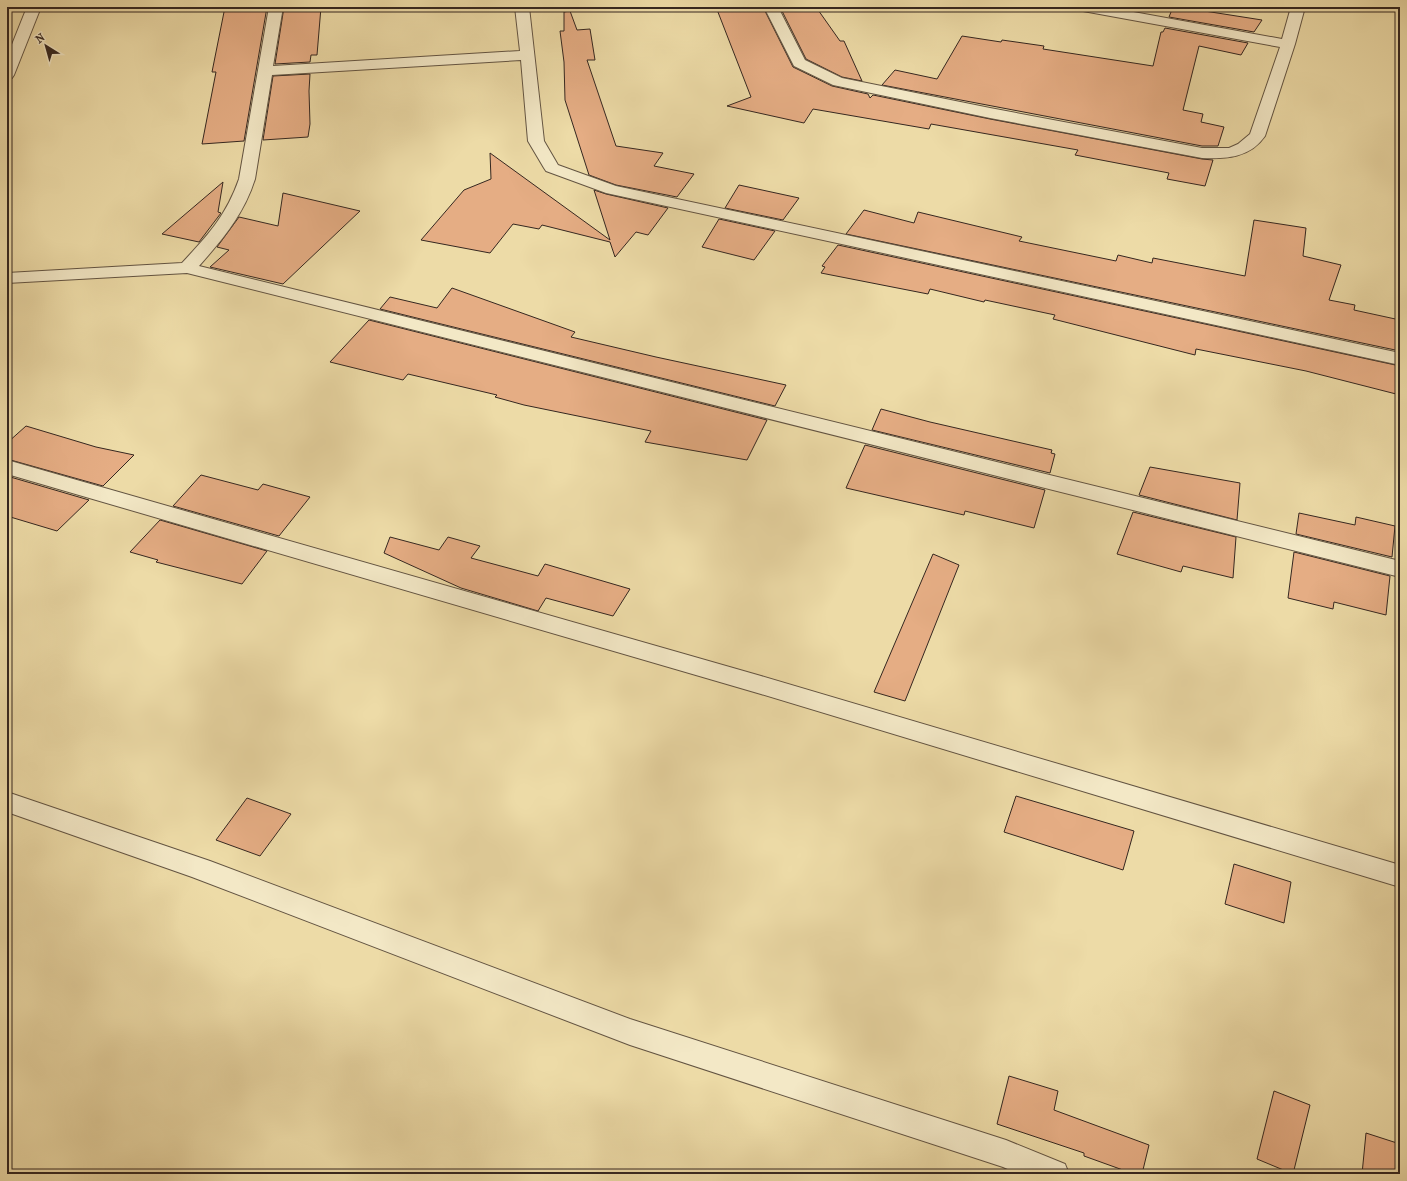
<svg xmlns="http://www.w3.org/2000/svg" width="1407" height="1181" viewBox="0 0 1407 1181" font-family="'IM FELL French Canon',serif">
  <style>
    .building { fill: #e5ad84; stroke: #352720 }
    .lines { fill: none; stroke-linecap: round; stroke-linejoin: round }
    .street-casing { stroke: #635442; stroke-width: 2 }
    .street { fill: #f3e8c6; fill-rule: evenodd }
  </style>
  <rect width="100%" height="100%" fill="#eddba7"/>
  <filter id="stains"><feTurbulence type="fractalNoise" baseFrequency=".005" numOctaves="4"/><feColorMatrix values="0 0 0 0 .2 0 0 0 0 .09 0 0 0 0 .02 0 0 0 .5 -.17"/></filter>
  <radialGradient id="worn" r=".72"><stop offset=".6" stop-color="#630" stop-opacity="0"/><stop offset="1" stop-color="#630" stop-opacity=".3"/></radialGradient>
  <!-- building -->
  <g class="building">
    <path d="M225,7H267L244,141L202,144L216,72H212Z"/>
    <path d="M284,7H321L317,55H311L310,62L275,64Z"/>
    <path d="M716,7H763L793,67L832,86L868,94L870,98L873,95L990,119L1202,159L1213,160L1205,186L1167,179L1169,173L1075,155L1078,150L931,124L929,129L813,109L804,123L727,106L751,97Z"/>
    <path d="M780,7H816L840,41H844L862,81L842,77L806,59Z"/>
    <path d="M1173,7H1179L1262,20L1254,32L1169,17Z"/>
    <path d="M570,11L577,30L590,29L595,60H587L616,146L663,153L654,166L694,174L677,197L616,185L589,175L565,100L564,62L560,31H564V12Z"/>
    <path d="M1165,28L1248,43L1241,55L1199,46L1183,110L1203,114L1201,122L1224,127L1218,146H1202L882,85L895,70L937,79L962,36L1001,42L1002,40L1044,46L1043,49L1153,66L1161,32H1163Z"/>
    <path d="M310,74L309,91L310,124L308,137L263,140L273,76Z"/>
    <path d="M490,153L610,240L594,190L606,194L668,208L648,235L636,232L615,257L610,242L542,225L539,229L513,224L490,253L421,240L464,190L491,179Z"/>
    <path d="M223,182L218,212L221,213L199,242L162,234Z"/>
    <path d="M739,185L799,198L783,220L725,208Z"/>
    <path d="M283,193L360,211L283,284L210,267L229,250L217,247L239,217L278,226Z"/>
    <path d="M864,210L914,223L918,212L1022,237L1019,241L1116,261L1118,255L1152,263L1153,258L1245,276L1254,220L1306,228L1303,256L1341,265L1329,300L1355,305L1354,310L1400,320V351L846,234Z"/>
    <path d="M719,219L775,231L754,260L702,247Z"/>
    <path d="M838,245L1400,366V395L1306,371L1196,349L1195,355L1053,319L1055,315L985,300L984,302L930,289L928,294L821,273L825,267L822,266Z"/>
    <path d="M452,288L575,332L571,337L656,357L786,385L775,406L380,309L390,297L437,308Z"/>
    <path d="M369,320L767,420L747,460L645,442L651,431L524,405L495,397L497,395L408,374L403,380L330,362Z"/>
    <path d="M881,409L930,422L1052,450L1051,453L1055,454L1050,473L872,430Z"/>
    <path d="M26,426L96,447L134,455L103,486L7,459V443Z"/>
    <path d="M865,445L1045,490L1034,528L965,511L964,515L846,488Z"/>
    <path d="M1150,467L1240,483L1237,520L1139,495Z"/>
    <path d="M201,475L258,490L263,484L310,497L279,536L173,506Z"/>
    <path d="M7,476L89,500L57,531L7,516Z"/>
    <path d="M1133,512L1236,537L1233,578L1183,566L1181,572L1117,554Z"/>
    <path d="M1299,513L1355,525L1356,517L1395,526L1392,557L1296,534Z"/>
    <path d="M160,520L267,551L242,584L156,562L158,560L130,552Z"/>
    <path d="M390,537L439,550L448,537L480,546L471,558L538,576L545,564L630,589L613,616L546,598L538,611L461,588L384,553Z"/>
    <path d="M1294,552L1390,576L1386,615L1334,602L1333,609L1288,598Z"/>
    <path d="M933,554L959,565L905,701L874,692Z"/>
    <path d="M1016,796L1134,831L1123,870L1004,832Z"/>
    <path d="M247,798L291,814L260,856L216,840Z"/>
    <path d="M1234,864L1291,882L1284,923L1225,904Z"/>
    <path d="M1009,1076L1058,1091L1054,1110L1149,1145L1142,1174H1134L1084,1156V1153L997,1124Z"/>
    <path d="M1274,1091L1310,1105L1293,1174L1257,1159Z"/>
    <path d="M1366,1133L1400,1144V1174H1362Z"/>
  </g>
  <g class="lines">
    <!-- street casing -->
    <g class="street-casing">
      <g id="street">
        <path d="M27,7H41L14,75L12,78L7,79V57Z"/>
        <path d="M269,7H283L273,66L520,51L515,7H529L544,141L558,165L616,186L1400,353V365L606,193L546,171L544,168L528,141L521,60L272,75L255,179C244,214 223,239 199,266L1400,561V577L187,273L7,283V273L182,263C208,235 226,216 239,179Z"/>
        <path d="M764,7H778L805,60L842,78L990,108L1202,148H1229L1238,144L1250,134L1280,47L1083,11L1078,10L1076,7H1106L1282,39L1291,7H1305L1295,44L1265,136C1250,158 1226,159 1202,158L990,118L833,85L794,66Z"/>
        <path d="M7,460L761,676L1400,865V887L761,694L7,474Z"/>
        <path d="M7,792L210,861L630,1019L1006,1140L1065,1164L1069,1174H1019L1003,1167L630,1045L192,877L7,812Z"/>
      </g>
    </g>
    <!-- street -->
    <use href="#street" class="street"/>
  </g>
  <!-- margin -->
  <rect width="1407" height="1181" fill="none" stroke="#eddba7" stroke-width="24"/>
  <rect x="8" y="8" width="1391" height="1165" fill="none" stroke="#352720" stroke-width="2"/>
  <rect x="12" y="12" width="1383" height="1157" fill="none" stroke="#352720"/>
  <!-- north arrow -->
  <g transform="translate(46 46) rotate(323)" stroke="#f3e8c6" stroke-width="3" paint-order="stroke">
  <path d="M0-3L7 15L0 10L-7 15Z" fill="#352720"/>
  <text y="-6" font-size="11" font-weight="bold" text-anchor="middle" fill="#352720">N</text>
  </g>
  <rect width="100%" height="100%" filter="url(#stains)"/>
  <rect width="100%" height="100%" fill="url(#worn)"/>
</svg>
